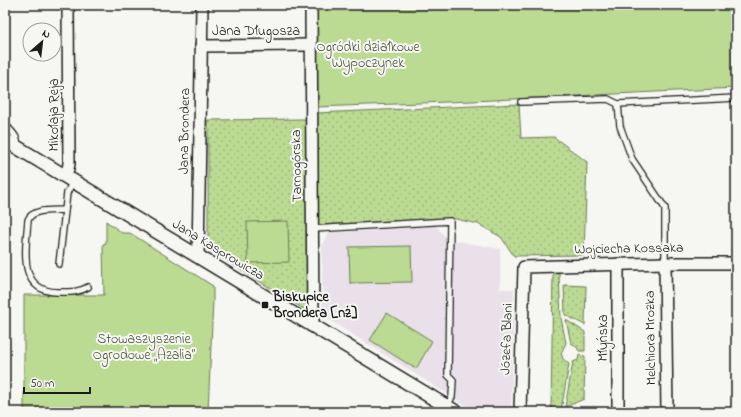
<svg xmlns="http://www.w3.org/2000/svg" width="741" height="417" viewBox="0 0 741 417" font-family="'Indie Flower',sans-serif">
  <style>
    .built { fill: #e9e0ea }
    .grass { fill: url(#grass-dots); stroke: #6c7b57 }
    .garden { fill: #bbda92; stroke: #6c7b57 }
    .lines { fill: none; stroke-linecap: round; stroke-linejoin: round }
    .service-casing { stroke: #1c1c1c; stroke-width: 8 }
    .minor-casing { stroke: #1c1c1c; stroke-width: 14 }
    .tertiary-casing { stroke: #1c1c1c; stroke-width: 16 }
    .service { stroke: #f6f6f2; stroke-width: 5.5 }
    .minor { stroke: #f6f6f2; stroke-width: 11 }
    .tertiary { stroke: #f6f6f2; stroke-width: 13 }
    .poi-dot { fill: #1c1c1c; stroke: #f6f6f2; stroke-width: 1.5 }
    .labels { text-anchor: middle; dominant-baseline: central; stroke-width: 4; stroke-linejoin: round; paint-order: stroke }
    .street-label { font-size: 14px; fill: #1c1c1c; stroke: #f6f6f2 }
    .park-label { font-size: 14px; fill: #4c553f; stroke: #f6f6f2 }
    .poi-label { font-size: 14px; font-weight: bold; fill: #1c1c1c; stroke: #f6f6f2; text-anchor: start }
  </style>
  <defs>
    <pattern id="grass-dots" width="8" height="8" patternUnits="userSpaceOnUse"><rect width="8" height="8" fill="#bbda92"/><path d="M2 2h.1M6 6h.1" fill="none" stroke="#a0ba7d" stroke-width="1.8" stroke-linecap="round"/></pattern>
  </defs>
  <rect width="100%" height="100%" fill="#f6f6f2"/>
  <filter id="ink" filterUnits="userSpaceOnUse"><feTurbulence type="fractalNoise" baseFrequency=".025" numOctaves="2"/><feDisplacementMap in="SourceGraphic" scale="8" xChannelSelector="R" yChannelSelector="G"/><feConvolveMatrix kernelMatrix="1 2 1 2 8 2 1 2 1" color-interpolation-filters="sRGB"/></filter>
  <g filter="url(#ink)">
    <!-- built -->
    <path class="built" d="M436,226L447,239L500,249V289H514L511,412H502L501,409L473,407L465,405L323,316L322,246L329,233Z"/>
    <!-- grass -->
    <g class="grass">
      <path d="M519,104L521,138L554,137L587,162L584,255L514,256L501,237L478,224L451,218L318,225L316,113Z"/>
      <path d="M306,119L307,311L208,249V120Z"/>
      <path d="M553,272L559,273L561,318L566,343L561,353L563,359L569,364L561,411L551,412Z"/>
      <path d="M564,285L586,286L585,325L565,315Z"/>
      <path d="M566,320L585,332V351H579L576,346L571,343Z"/>
      <path d="M579,355L585,356L584,399L565,407L573,362L578,360Z"/>
    </g>
    <!-- garden -->
    <g class="garden">
      <path d="M317,5H736V88L473,101L317,107Z"/>
      <path d="M106,221L122,233H130L213,286V301L208,412H24V295H104L103,244L106,243Z"/>
      <path d="M288,221L289,262L248,263L247,222Z"/>
      <path d="M411,246L412,282L350,283L349,247Z"/>
      <path d="M387,313L432,341L416,369L370,340Z"/>
    </g>
    <g class="lines">
      <!-- service casing -->
      <g class="service-casing">
        <g id="service">
          <path d="M521,102L608,99L618,104L736,98"/>
          <path d="M618,104L620,126L632,159L665,208V263"/>
          <path d="M5,124C11,132 19,136 17,147"/>
          <path d="M65,210C53,211 33,208 28,220C26,248 17,291 57,292C69,292 78,293 88,287"/>
          <path d="M313,229L450,221L448,375L453,380L452,397L447,406"/>
          <path d="M59,264L67,193L73,181"/>
        </g>
      </g>
      <!-- minor casing -->
      <g class="minor-casing">
        <g id="minor">
          <path d="M311,5L313,326"/>
          <path d="M201,46L310,45"/>
          <path d="M66,177L69,164L68,5"/>
          <path d="M198,257L202,5"/>
          <path d="M665,263L667,412"/>
          <path d="M618,264V412"/>
          <path d="M520,412L524,267L665,263H736"/>
        </g>
      </g>
      <!-- tertiary casing -->
      <g class="tertiary-casing">
        <path id="tertiary" d="M5,140L456,412"/>
      </g>
      <!-- service -->
      <use href="#service" class="service"/>
      <!-- minor -->
      <use href="#minor" class="minor"/>
      <!-- tertiary -->
      <use href="#tertiary" class="tertiary"/>
    </g>
  </g>
  <!-- markers -->
  <rect class="poi-dot" x="261" y="301" width="8" height="8" rx="2"/>
  <g class="labels">
    <!-- street labels -->
    <g class="street-label">
      <text x="256" y="31">Jana Długosza</text>
      <text transform="translate(54 115) rotate(-90)">Mikołaja Reja</text>
      <text transform="translate(185 131) rotate(-89)">Jana Brondera</text>
      <text transform="translate(297 166) rotate(-91)">Tarnogórska</text>
      <text transform="translate(629 249) rotate(-1)">Wojciecha Kossaka</text>
      <text transform="translate(218 250) rotate(31)">Jana Kasprowicza</text>
      <text transform="translate(603 338) rotate(-90)">Młyńska</text>
      <text transform="translate(651 338) rotate(-91)">Melchiora Mrozka</text>
      <text transform="translate(507 339) rotate(-88)">Józefa Blani</text>
    </g>
    <!-- park labels -->
    <g class="park-label">
      <text x="368" y="47">Ogródki działkowe<tspan x="368" dy="16">Wypoczynek</tspan></text>
      <text x="144" y="339">Stowaszyszenie<tspan x="144" dy="16">Ogrodowe „Azalia”</tspan></text>
    </g>
    <!-- poi labels -->
    <g class="poi-label">
      <text x="273" y="297">Biskupice<tspan x="273" dy="16">Brondera [nż]</tspan></text>
    </g>
  </g>
  <!-- margin -->
  <rect width="741" height="417" fill="none" stroke="#f6f6f2" stroke-width="20"/>
  <rect x="10" y="10" width="721" height="397" fill="none" stroke="#1c1c1c" stroke-width="1.5" filter="url(#ink)"/>
  <!-- north arrow -->
  <g transform="translate(42 42) rotate(28)"><circle r="19" fill="#f6f6f2" stroke="#9f9f9c"/>
  <path d="M0-3L7 15L0 10L-7 15Z" fill="#1c1c1c"/>
  <text y="-6" font-size="11" font-weight="bold" text-anchor="middle" fill="#1c1c1c">N</text>
  </g>
  <!-- scale -->
  <path d="M24 387v6h66v-6" fill="none" stroke="#1c1c1c" stroke-width="2"/>
  <text x="30" y="387" font-size="12" fill="#1c1c1c" stroke="#f6f6f2" stroke-width="3" paint-order="stroke">50 m</text>
</svg>
